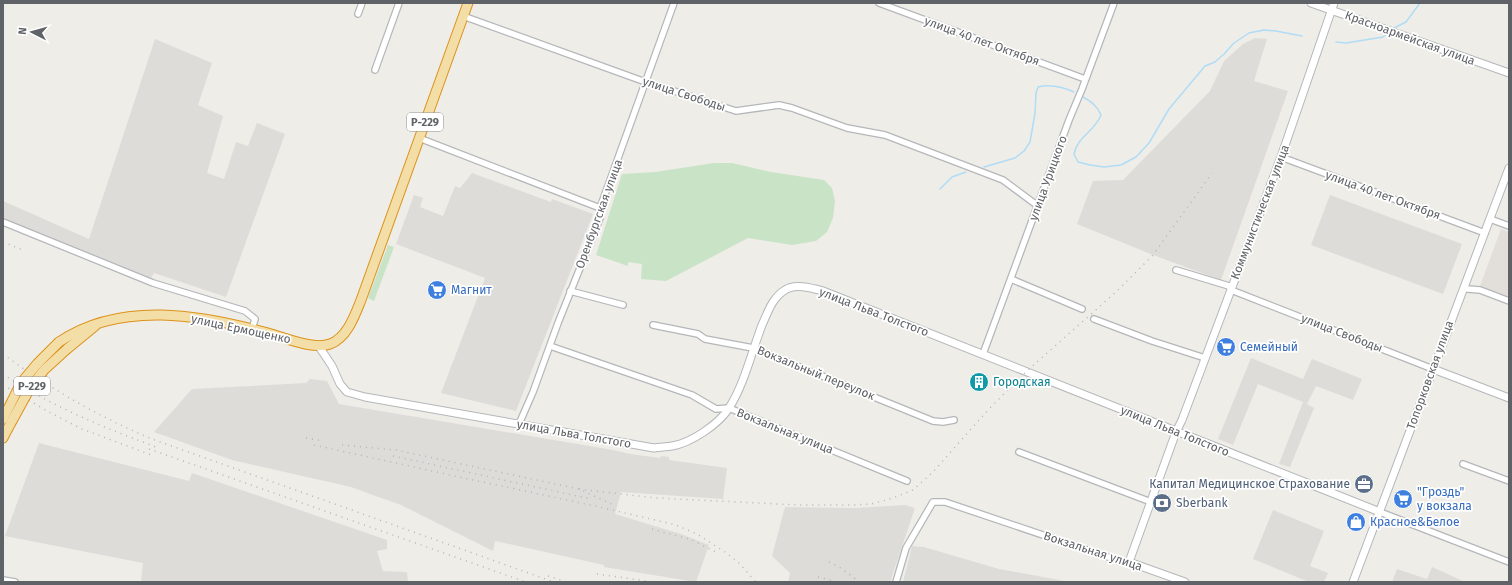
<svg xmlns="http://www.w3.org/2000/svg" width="1512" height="585" viewBox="0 0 1512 585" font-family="'Fira Sans',sans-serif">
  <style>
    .industrial { fill: #dedcd9 }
    .education { fill: #e2ded9 }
    .green { fill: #c9e3c7 }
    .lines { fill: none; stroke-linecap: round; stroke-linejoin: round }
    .stream { stroke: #b1dcf6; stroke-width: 1.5 }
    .minor-casing { stroke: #b4b7ba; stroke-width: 8 }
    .tertiary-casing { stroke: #b4b7ba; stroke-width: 9 }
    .trunk-casing { stroke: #dc921a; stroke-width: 11 }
    .minor { stroke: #fff; stroke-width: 5.5 }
    .tertiary { stroke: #fff; stroke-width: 7 }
    .trunk { stroke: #f4dea8; stroke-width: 9 }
    .rail { stroke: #b5b6b6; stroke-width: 1.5; stroke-dasharray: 1 5; stroke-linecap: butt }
    .trunk-bridge-casing { stroke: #dc921a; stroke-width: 11; stroke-linecap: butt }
    .trunk-bridge { stroke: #f4dea8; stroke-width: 9 }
    .labels { text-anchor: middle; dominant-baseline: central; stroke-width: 3.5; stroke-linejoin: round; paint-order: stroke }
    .shield { fill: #fff; stroke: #8f9194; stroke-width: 1 }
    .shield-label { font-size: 11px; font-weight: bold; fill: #5f6266 }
    .street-label { font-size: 12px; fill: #5f6266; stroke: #fff }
    .shop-label { font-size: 12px; fill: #366cbe; stroke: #fff; text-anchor: start }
    .culture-label { font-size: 12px; fill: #0d838f; stroke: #fff; text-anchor: start }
    .service-label { font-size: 12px; fill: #4e5e75; stroke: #fff; text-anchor: end }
  </style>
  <rect width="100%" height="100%" fill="#efede7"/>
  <!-- industrial -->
  <g class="industrial">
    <path d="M1255,38L1267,39L1254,81L1288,91L1221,280L1153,255L1077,224L1093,181L1123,180L1210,91L1224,61L1243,44Z"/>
    <path d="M155,39L212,63L198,105L223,116L207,173L224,179L236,142L248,146L257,123L285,134L226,297L154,273L151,278L3,220V201L89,239Z"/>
    <path d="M472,173L551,202L552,199L593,214L516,411L441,393L485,278L396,244L414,195L423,198L420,207L443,216L455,186L460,188Z"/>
    <path d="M1330,195L1462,244L1443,294L1311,245Z"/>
    <path d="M1251,358L1303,379L1312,359L1362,379L1353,400L1316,386L1307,404L1314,408L1290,467L1279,464L1303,402L1258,384L1233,445L1218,439Z"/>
    <path d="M310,379L327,381L339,404L613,450L630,454L660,458L661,456L669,457V460L727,468L723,499L621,492L615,514L681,534L709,545L696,582L604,567V565L495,541L493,551L401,505L370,494L351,487L232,460L154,432L192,389L306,383Z"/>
    <path d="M39,443L189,481L192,473L387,540V549L377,551L383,571L407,572L408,582H141L143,563L5,536Z"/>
    <path d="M905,505L915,508L890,582H788L790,573L772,556L785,507L856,508Z"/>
    <path d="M1273,510L1324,531L1310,566L1328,573L1324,582H1309L1253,559Z"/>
    <path d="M912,546L924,547L999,569L1070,582H903Z"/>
    <path d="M1432,567L1465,582H1392L1397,569L1427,579Z"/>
  </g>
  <!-- education -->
  <path class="education" d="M1501,229L1509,232V297L1480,286Z"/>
  <!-- green -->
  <g class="green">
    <path d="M714,163H732L771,172L824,180L832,188L835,201L833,218L827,232L816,241L792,245L748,238L666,281L641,279L642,264L628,262V266L596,255L622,174L655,172Z"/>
    <path d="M388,245L394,247L374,301L368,298Z"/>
  </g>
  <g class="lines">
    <!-- stream -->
    <g class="stream">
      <path d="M1392,29L1406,22L1420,3"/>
      <path d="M1336,42L1346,43L1383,37L1388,33"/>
      <path d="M1083,97C1092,102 1097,106 1101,115C1095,131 1077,137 1074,154L1078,162L1090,165L1104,167L1121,165L1136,157L1149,143L1169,109L1205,66L1215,62L1224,54L1234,43L1249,33L1264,30L1276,31L1302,36"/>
      <path d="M984,167L1015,158L1024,151L1030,142L1035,113L1036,93L1038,87C1049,84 1063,87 1074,92"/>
      <path d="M940,189L952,177L966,172"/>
    </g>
    <!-- minor casing -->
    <g class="minor-casing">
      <g id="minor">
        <path d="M879,3L1085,79"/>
        <path d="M358,14L362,3"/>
        <path d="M463,16L640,80L736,111L779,105L792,108L847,128L885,135L1003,180L1038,206"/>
        <path d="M375,70L399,3"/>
        <path d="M419,138L600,208"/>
        <path d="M1281,157L1485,233"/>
        <path d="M1490,219L1509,226"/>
        <path d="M3,222L153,283L245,311L255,319L252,329"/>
        <path d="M1176,270L1229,286L1231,290L1433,369"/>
        <path d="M1011,279L1082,309"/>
        <path d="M1464,288L1468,289L1480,290L1509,301"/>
        <path d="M570,291L623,305"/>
        <path d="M1094,319L1152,341L1205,358"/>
        <path d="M653,325L698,334L705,339L753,348L933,421L943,422L954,420"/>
        <path d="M550,346L692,395L716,409L729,408L907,481"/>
        <path d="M983,354L1069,120L1082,89L1114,3"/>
        <path d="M519,424L533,392L558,323L600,218V208L674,3"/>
        <path d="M1019,452L1151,502"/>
        <path d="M1463,464L1509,481"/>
        <path d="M1380,512L1509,562"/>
        <path d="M3,580L15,582"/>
        <path d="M896,582L906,548L933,502H945L1117,560L1129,562"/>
      </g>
    </g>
    <!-- tertiary casing -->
    <g class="tertiary-casing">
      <g id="tertiary">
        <path d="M1311,3L1509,73"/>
        <path d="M318,345L332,366L340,384L347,392L365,397L654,448C660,447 666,447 672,446C691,443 719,424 729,408C744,385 752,351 762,325C768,312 772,298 785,290C795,283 812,288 823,291L1380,512"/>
        <path d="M1433,369L1509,398"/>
        <path d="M1185,582L1129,562L1176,432L1182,420L1281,157L1334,3"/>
        <path d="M1353,582L1509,168"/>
      </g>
    </g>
    <!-- trunk casing -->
    <g class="trunk-casing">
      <g id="trunk">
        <path d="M59,342C121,300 201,315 268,333C286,338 313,350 330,344C347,338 355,315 361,300L468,3"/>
        <path d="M67,349L95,326"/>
        <path d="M3,438L7,430"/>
      </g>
    </g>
    <!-- minor -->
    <use href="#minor" class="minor"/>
    <!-- tertiary -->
    <use href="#tertiary" class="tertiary"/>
    <!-- trunk -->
    <use href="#trunk" class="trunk"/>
    <!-- rail -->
    <g class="rail">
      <path d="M3,242L23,250"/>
      <path d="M3,354C49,388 99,417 152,439L554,582"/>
      <path d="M3,374C50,406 103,427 156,447"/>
      <path d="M3,385L49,412L82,429L154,456"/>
      <path d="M306,438L323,441"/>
      <path d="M314,445L464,478L604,508L676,525L697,534L725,552L739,563L756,582"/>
      <path d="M342,445L396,450L579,489L616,506"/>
      <path d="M149,449L526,582"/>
      <path d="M393,456L591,499"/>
      <path d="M579,489L656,498L799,505H853L871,504L890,499L913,490L933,472L988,410L1027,371L1117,291L1153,255L1212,173"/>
      <path d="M652,529L692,540L716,552"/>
      <path d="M829,562L839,567L860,582"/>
      <path d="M597,574L654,582"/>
      <path d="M548,576L567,582"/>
      <path d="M818,577L838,582"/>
    </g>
    <!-- trunk-bridge casing -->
    <g class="trunk-bridge-casing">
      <g id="trunk-bridge">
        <path d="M3,419L21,383L37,364L59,342"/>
        <path d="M7,430L30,388L44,370L67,349"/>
      </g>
    </g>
    <!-- trunk-bridge -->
    <use href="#trunk-bridge" class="trunk-bridge"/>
  </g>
  <!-- icons -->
  <defs>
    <g id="supermarket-disc" transform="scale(1)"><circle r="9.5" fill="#3f7fe0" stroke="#fff"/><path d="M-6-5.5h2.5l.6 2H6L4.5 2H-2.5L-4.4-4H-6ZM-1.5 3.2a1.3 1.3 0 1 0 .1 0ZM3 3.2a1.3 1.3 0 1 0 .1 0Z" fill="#fff"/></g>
    <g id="building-disc" transform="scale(1)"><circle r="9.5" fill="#0f9aa8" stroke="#fff"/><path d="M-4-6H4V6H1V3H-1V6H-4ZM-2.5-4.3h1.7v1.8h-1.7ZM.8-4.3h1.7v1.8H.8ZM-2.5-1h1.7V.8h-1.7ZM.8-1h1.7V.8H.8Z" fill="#fff"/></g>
    <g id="office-disc" transform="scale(1)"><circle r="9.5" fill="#5c6f8a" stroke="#fff"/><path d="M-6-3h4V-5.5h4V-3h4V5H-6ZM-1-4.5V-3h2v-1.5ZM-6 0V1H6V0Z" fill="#fff"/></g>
    <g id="bank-disc" transform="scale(1)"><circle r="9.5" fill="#5c6f8a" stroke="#fff"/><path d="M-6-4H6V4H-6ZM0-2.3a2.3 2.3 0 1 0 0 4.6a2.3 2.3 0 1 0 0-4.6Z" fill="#fff"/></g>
    <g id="shop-disc" transform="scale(1)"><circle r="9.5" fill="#3f7fe0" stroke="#fff"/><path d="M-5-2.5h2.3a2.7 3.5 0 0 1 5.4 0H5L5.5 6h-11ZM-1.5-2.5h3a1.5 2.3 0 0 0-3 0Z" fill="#fff"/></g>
  </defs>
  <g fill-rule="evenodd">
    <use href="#supermarket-disc" x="437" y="290"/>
    <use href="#supermarket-disc" x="1226" y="347"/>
    <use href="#building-disc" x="979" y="382"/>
    <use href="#office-disc" x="1364" y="484"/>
    <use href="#supermarket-disc" x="1403" y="499"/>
    <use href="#bank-disc" x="1162" y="503"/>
    <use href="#shop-disc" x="1356" y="522"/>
  </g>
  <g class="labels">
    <!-- shield labels -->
    <g class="shield">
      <rect x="407" y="113" width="36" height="18" rx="3"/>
      <rect x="14" y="377" width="36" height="18" rx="3"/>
    </g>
    <g class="shield-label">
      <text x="425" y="122">Р-229</text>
      <text x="32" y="386">Р-229</text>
    </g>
    <!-- street labels -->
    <g class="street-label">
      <text transform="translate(1410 38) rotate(20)">Красноармейская улица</text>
      <text transform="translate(982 41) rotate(20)">улица 40 лет Октября</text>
      <text transform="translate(684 94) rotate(18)">улица Свободы</text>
      <text transform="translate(1048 178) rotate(-70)">улица Урицкого</text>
      <text transform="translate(1383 195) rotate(20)">улица 40 лет Октября</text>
      <text transform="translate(1260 212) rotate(-69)">Коммунистическая улица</text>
      <text transform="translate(599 214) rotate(-70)">Оренбургская улица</text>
      <text transform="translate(874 312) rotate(21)">улица Льва Толстого</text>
      <text transform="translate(241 329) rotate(12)">улица Ермощенко</text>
      <text transform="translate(1342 333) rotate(21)">улица Свободы</text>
      <text transform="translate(816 373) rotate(22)">Вокзальный переулок</text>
      <text transform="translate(1430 375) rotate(-70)">Топорковская улица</text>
      <text transform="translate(785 431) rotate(22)">Вокзальная улица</text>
      <text transform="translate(1175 431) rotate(22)">улица Льва Толстого</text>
      <text transform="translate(574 434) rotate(10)">улица Льва Толстого</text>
      <text transform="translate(1093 551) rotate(18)">Вокзальная улица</text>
    </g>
    <!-- shop labels -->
    <g class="shop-label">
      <text x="451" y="290">Магнит</text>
      <text x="1240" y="347">Семейный</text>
      <text x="1417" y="492">"Гроздь"<tspan x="1417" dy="14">у вокзала</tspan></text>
      <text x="1370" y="522">Красное&amp;Белое</text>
    </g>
    <!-- culture labels -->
    <g class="culture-label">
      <text x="993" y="382">Городская</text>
    </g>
    <!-- service labels -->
    <g class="service-label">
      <text x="1350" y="484">Капитал Медицинское Страхование</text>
      <text x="1176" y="503" text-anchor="start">Sberbank</text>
    </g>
  </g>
  <!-- border -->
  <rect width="1512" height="585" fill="none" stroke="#5f6266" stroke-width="8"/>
  <!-- north arrow -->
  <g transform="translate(32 32) rotate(276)" stroke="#ffffff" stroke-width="3" paint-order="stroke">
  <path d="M0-3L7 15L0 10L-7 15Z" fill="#5f6266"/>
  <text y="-6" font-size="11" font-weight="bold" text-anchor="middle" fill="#5f6266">N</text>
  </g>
</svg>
